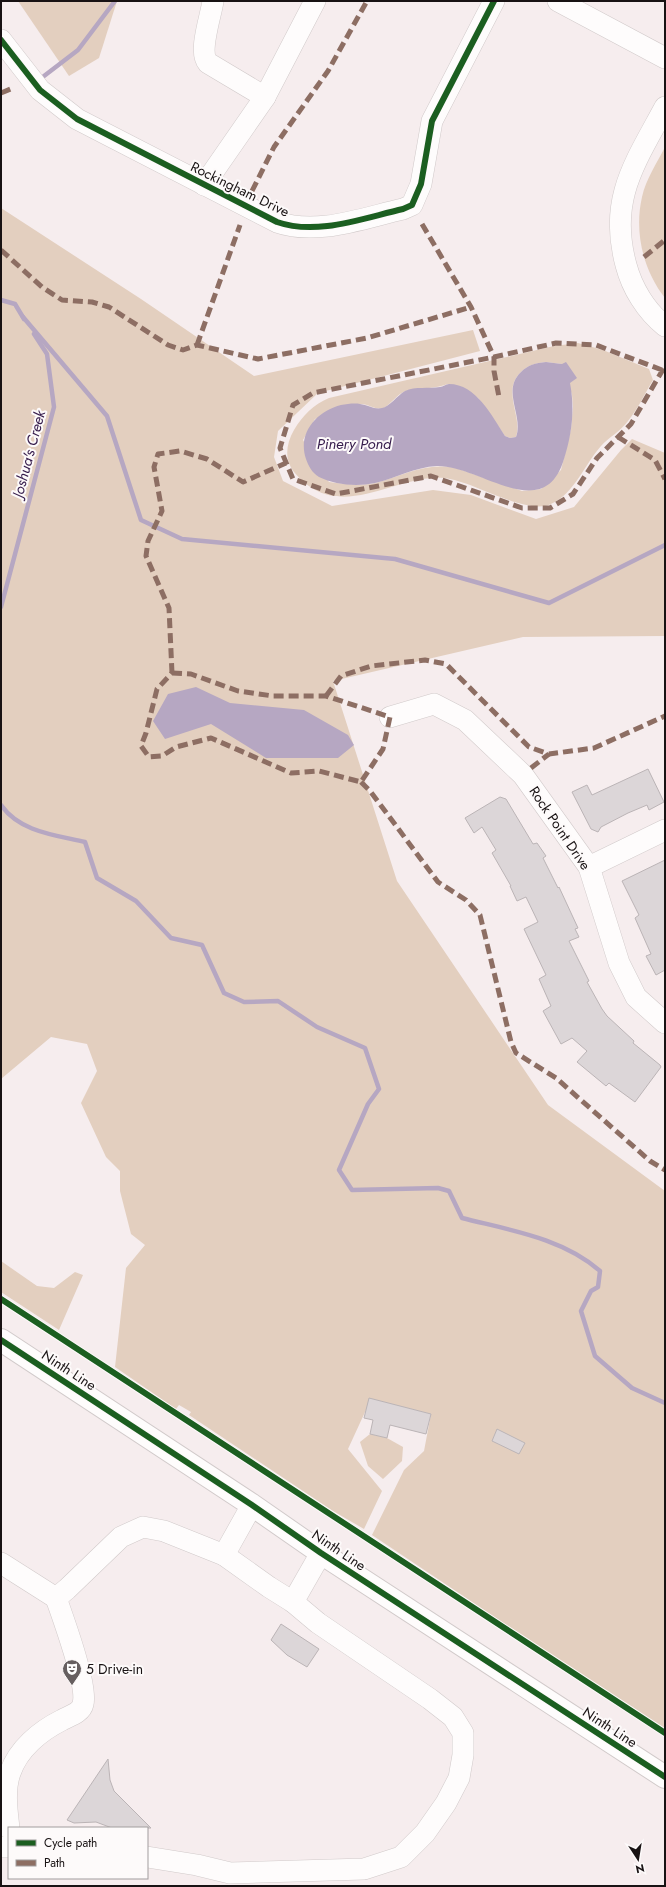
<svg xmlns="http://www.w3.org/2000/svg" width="666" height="1887" viewBox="0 0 666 1887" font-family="Jost,sans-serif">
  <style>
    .green { fill: #e3cfbf; fill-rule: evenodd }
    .water { fill: #b6a7c2 }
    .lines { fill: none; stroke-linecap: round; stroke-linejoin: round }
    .stream { stroke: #b6a7c2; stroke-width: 4.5 }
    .building { fill: #dcd6d8; stroke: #bbb4b6 }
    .minor-casing { stroke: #d1caca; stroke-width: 22 }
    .major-casing { stroke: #d1caca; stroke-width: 24 }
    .minor { stroke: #fefcfc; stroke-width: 21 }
    .major { stroke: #fefcfc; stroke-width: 22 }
    .quiet { stroke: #8d6e63; stroke-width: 5; stroke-dasharray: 10 5; stroke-linecap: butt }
    .cycleway-casing { stroke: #fdfafa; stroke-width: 8 }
    .cycleway { stroke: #1b5e20; stroke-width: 6 }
    .labels { text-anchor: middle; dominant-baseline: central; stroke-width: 4; stroke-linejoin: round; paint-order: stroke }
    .street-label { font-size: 14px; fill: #181213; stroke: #fdfafa }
    .poi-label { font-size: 14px; fill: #181213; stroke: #fdfafa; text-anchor: start }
    .water-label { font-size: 15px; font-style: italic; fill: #361c4c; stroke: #fdfafa }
  </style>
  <rect width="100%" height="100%" fill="#f6edee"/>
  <!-- green -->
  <g class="green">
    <path d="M18,1H117L99,58L69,76Z"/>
    <path d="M665,147V298C643,270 634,232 642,197C646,179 657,163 665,147Z"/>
    <path d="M1,208L141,299L254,376L473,330L480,351L318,393L278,431L274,457L283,481L332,506L433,490L471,495L536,519L574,507L621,450L632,439L665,453V636L523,637L333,681L397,881L548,1105L665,1191V1731L372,1535L404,1470L424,1451L431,1414L371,1399L348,1449L382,1491L364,1529L333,1511L189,1415L191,1412L179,1405L176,1409L115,1367L126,1268L145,1245L131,1234L120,1191V1171L106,1157L81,1103L97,1071L87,1044L51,1037L1,1079Z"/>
    <path d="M578,343L603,350L649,369L653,380C645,393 638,409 628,421C621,431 609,437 601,446C584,465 575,493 551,504C526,516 474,481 444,478C393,474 339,526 294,472C284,459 286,444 294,430C303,415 313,405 329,398L554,346ZM546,362L562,364L572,395L573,407L571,429L561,470L541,489L522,491L456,468C425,462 405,475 375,483C361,486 344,484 329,482L303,440L315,419C326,415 349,404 360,404C368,403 376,411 384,408C390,405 398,393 406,391C420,388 435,389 448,384L478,398L505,436L510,438L516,437C523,416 501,391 521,372C528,365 536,363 546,362Z"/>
    <path d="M1,1261L37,1286L54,1288L75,1272L83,1275L59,1330L1,1292Z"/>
    <path d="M370,1434L387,1438L403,1447L402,1461L383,1479L368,1466L360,1442Z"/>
  </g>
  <!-- water -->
  <g class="water">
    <path d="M546,362L562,364L566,362L577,378L570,383C575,409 572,434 564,459C544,526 480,465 437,466C415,467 396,478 375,483C357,487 335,485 319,477C312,473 308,465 306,459C297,433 317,411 341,405C347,404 355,403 360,404C368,405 375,410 382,408C389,407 398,395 405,391C415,386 429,389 440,387C443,387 446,384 449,384C476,384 492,416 505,436L510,438L516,437C524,416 501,391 521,372C528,365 535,363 546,362Z"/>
    <path d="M196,687L230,703L304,710L348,735L354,745L338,758H266L211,724L165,739L153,721L168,694Z"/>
  </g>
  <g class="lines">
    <!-- stream -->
    <g class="stream">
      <path d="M44,76L78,50L115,1"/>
      <path d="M1,300L15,304L24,319"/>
      <path d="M23,317L107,416L141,520L182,539L395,559L549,603L665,545"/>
      <path d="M1,607L54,407L47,354L34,334"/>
      <path d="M1,805C20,832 55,835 85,842L97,878L136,901L171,938L202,945L224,993L244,1002L278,1001L317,1027L365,1048L379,1089L368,1104L339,1170L352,1190L438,1188L449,1191L462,1218C509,1230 563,1238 600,1271L598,1287L591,1291L581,1311L595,1356L632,1388L665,1403"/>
    </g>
  </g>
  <!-- building -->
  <g class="building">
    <path d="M648,769L664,802L649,810L647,805L628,813L601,827L598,832L591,829L572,792L587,785L592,795Z"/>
    <path d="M500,797L506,799L533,844L537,843L546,856L543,858L558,888L559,887L578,928L575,929L579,937L569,941L589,981L587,982L602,1009L607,1016L634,1041L633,1043L660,1065L661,1067L635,1102L609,1083L606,1086L577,1062L587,1051L572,1038L561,1044L543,1011L551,1006L539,979L546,975L524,929L538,922L526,897L517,901L510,886H511L492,853L496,850L482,827L474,833L465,818Z"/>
    <path d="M665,860V970L656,975L646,956L651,954L635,918L639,915L622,881Z"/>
    <path d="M369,1398L431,1414L426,1434L390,1425L387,1438L370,1434L373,1420L364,1418Z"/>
    <path d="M497,1429L525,1443L519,1454L492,1441Z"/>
    <path d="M281,1624L319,1649L307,1667L287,1655L271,1640Z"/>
    <path d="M108,1759L110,1780L114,1791L151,1828H112L96,1822L74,1823L67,1820Z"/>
  </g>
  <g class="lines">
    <!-- minor casing -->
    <g class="minor-casing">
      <g id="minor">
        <path d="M213,1C211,16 198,52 208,63L265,97"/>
        <path d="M558,1L665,58"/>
        <path d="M1,40L40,90L77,119L277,222C317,236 363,218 403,209L412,205L421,184L432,121L494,1"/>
        <path d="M665,107C635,163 608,199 626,265C632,288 646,311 665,326"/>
        <path d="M204,185L265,97L315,1"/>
        <path d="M390,717L434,704L465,720L523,775L589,867L619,963L636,997L665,1023"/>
        <path d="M589,867L665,830"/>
        <path d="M224,1555L252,1505"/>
        <path d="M1,1563L56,1598L67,1589L121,1537L143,1527L164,1531L224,1555L269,1587L293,1602L318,1623L430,1699L453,1717L463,1733V1755L459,1778L446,1803L425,1833L401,1857L364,1869L230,1873L197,1865L147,1857"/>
        <path d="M293,1602L321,1553"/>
        <path d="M9,1828C7,1811 4,1790 10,1773C18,1749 40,1731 62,1720C69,1716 81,1713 83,1704C88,1686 63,1618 56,1598"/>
        <path d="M1,1847H9"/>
      </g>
    </g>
    <!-- major casing -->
    <g class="major-casing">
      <path id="major" d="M1,1340L252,1505L321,1553L665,1777"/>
    </g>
    <!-- minor -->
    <use href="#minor" class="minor"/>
    <!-- major -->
    <use href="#major" class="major"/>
    <!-- quiet -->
    <g class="quiet">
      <path d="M1,93L13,88"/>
      <path d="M252,191L274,147L328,71L367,1"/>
      <path d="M422,224L471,307L494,357V371L499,397"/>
      <path d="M1,250L42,287L62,300L92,302L109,307L168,345L183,350L197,345L258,359L367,338L471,307"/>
      <path d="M644,257L665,240"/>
      <path d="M197,345L240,225"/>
      <path d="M662,370L596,345L556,343L494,357L313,393L293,405L280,448L293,479L336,494L431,476L522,508H550L573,494L597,458L631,424L665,366"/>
      <path d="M618,437L655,460L665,479"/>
      <path d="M172,673L191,674L238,691L273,696H326L390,717L383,749L361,782L319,771L291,773L211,738L176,747L162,756L149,757L141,746L146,733L157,689Z"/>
      <path d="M172,673L169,608L146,556L148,541L162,511L154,467L158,454L180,451L207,459L243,482L286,463"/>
      <path d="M326,696L341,676L371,666L425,660L446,664L529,747L549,754L594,748L665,716"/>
      <path d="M531,768L549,754"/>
      <path d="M361,782L370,791L438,882L466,900L480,915L511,1042L516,1053L556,1078L650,1161L665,1170"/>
    </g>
    <!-- cycleway casing -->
    <g class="cycleway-casing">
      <g id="cycleway">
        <path d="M1,40L40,90L77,119L277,222C317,236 363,218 403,209L412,205L421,184L432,121L494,1"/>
        <path d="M1,1299L665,1733"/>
        <path d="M1,1340L252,1505L321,1553L665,1777"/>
      </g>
    </g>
    <!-- cycleway -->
    <use href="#cycleway" class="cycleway"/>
  </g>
  <!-- icons -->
  <defs>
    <g id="theatre-pin" transform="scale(1)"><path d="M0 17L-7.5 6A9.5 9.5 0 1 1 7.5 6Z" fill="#665f60" stroke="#fdfafa"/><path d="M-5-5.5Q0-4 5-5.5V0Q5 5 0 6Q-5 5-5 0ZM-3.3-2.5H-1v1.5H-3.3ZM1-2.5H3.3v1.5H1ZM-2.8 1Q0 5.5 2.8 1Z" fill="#fff"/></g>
  </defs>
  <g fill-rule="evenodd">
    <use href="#theatre-pin" x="72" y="1669"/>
  </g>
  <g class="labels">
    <!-- street labels -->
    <g class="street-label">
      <text transform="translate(240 189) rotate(26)">Rockingham Drive</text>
      <text transform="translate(560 828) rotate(56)">Rock Point Drive</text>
      <text transform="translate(69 1370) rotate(33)">Ninth Line</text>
      <text transform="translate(339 1550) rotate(34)">Ninth Line</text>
      <text transform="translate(610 1727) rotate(33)">Ninth Line</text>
    </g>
    <!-- poi labels -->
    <g class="poi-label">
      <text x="86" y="1669">5 Drive-in</text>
    </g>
    <!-- water labels -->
    <g class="water-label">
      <text x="354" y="444">Pinery Pond</text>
      <text transform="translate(29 454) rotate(-75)">Joshua's Creek</text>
    </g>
  </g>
  <!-- border -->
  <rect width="666" height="1887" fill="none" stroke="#181213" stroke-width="4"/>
  <!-- legend -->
  <rect x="8" y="1827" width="140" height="52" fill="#fdfafa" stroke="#a19d9e"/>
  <rect x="16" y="1840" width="20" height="6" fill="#1b5e20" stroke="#a19d9e"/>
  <text x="44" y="1847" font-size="12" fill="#181213">Cycle path</text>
  <rect x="16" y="1860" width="20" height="6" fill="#8d6e63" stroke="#a19d9e"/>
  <text x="44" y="1867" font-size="12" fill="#181213">Path</text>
  <!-- north arrow -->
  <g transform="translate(638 1859) rotate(168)" stroke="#fdfafa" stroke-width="3" paint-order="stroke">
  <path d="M0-3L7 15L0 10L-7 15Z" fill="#181213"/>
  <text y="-6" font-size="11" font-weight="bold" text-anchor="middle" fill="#181213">N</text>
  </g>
</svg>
